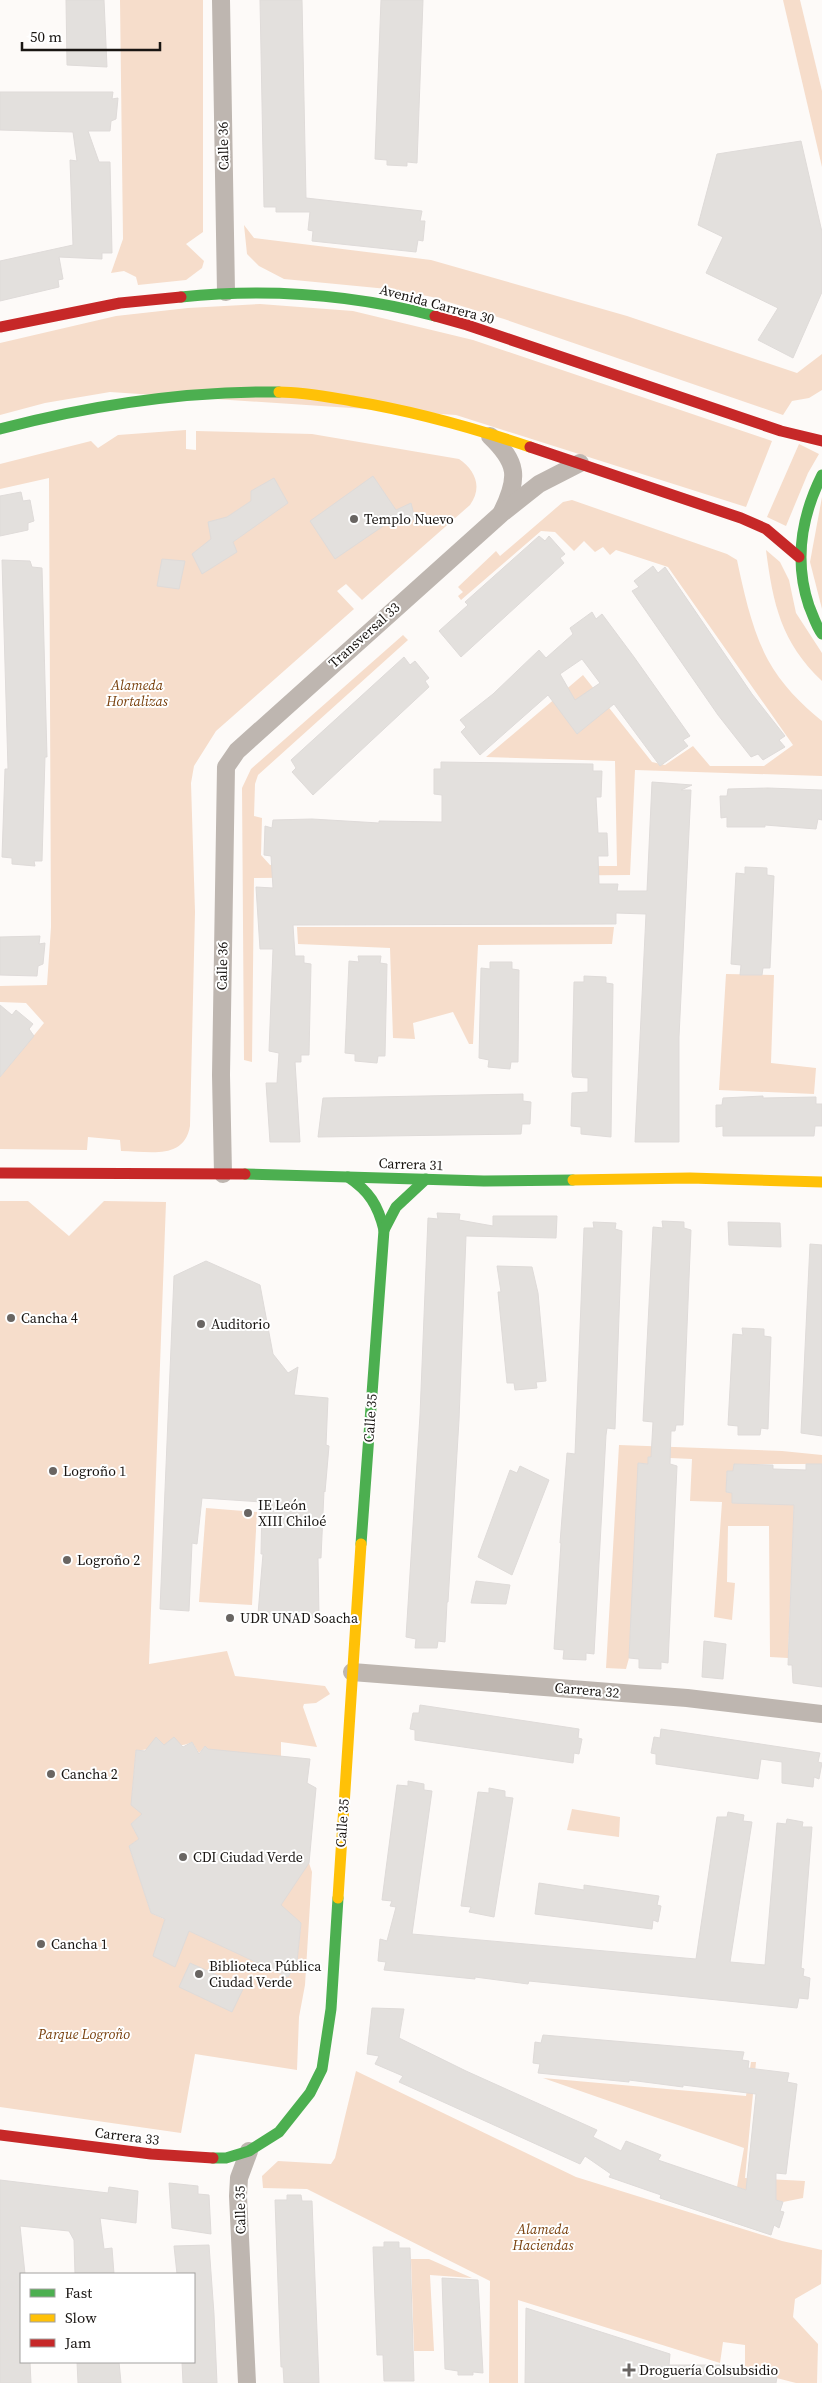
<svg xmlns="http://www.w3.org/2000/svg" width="822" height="2383" viewBox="0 0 822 2383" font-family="'Source Serif 4',serif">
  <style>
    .green { fill: #f6ddcb }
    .building { fill: #e3e0dd; stroke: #dfdbd9; fill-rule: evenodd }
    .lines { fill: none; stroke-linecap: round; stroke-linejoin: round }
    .street { stroke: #beb6b0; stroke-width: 18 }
    .fast { stroke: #4caf50; stroke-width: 11 }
    .slow { stroke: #ffc107; stroke-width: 11 }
    .jam { stroke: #c62828; stroke-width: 11 }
    .poi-dot { fill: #696562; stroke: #fff; stroke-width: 2 }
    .labels { text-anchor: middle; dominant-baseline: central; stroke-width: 4; stroke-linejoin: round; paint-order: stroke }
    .street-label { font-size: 14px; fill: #191512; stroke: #fff }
    .poi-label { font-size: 14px; fill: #191512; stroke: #fff; text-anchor: start }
    .park-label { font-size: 14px; font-style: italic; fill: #79410e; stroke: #fff }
  </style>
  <rect width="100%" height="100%" fill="#fdfaf8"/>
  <!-- green -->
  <g class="green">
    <path d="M120,0H203V232L186,244L204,261L202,268L186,280L138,285L136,277L124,271L111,273L123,239Z"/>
    <path d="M783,0H800L822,91V167Z"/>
    <path d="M244,225L254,238L431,260L627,316L797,373L822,354V390L809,398L792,401L783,415L504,319L432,297L398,290L284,279L259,266L247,254Z"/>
    <path d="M260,304L353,311L473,340L772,441L746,507L456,415L110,392L45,403L0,415V343L116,316L188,308Z"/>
    <path d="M186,430V449L196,450V431L312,434L459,459C475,470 483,487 470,505L362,600L346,584L337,591L354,609L216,731L194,766L191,783L195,912L190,1126C184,1161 148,1151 121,1151L120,1140L88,1137L87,1150L0,1149V1077L44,1023L26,1003L0,1002V986L47,985L51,927L49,478L0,489V464L91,441L98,448L118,435Z"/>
    <path d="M799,444L819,454L808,473L786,526L767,517Z"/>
    <path d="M822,497V609L810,562Z"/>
    <path d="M572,500L727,554L737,560C744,593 752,630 768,660C781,684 801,704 822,721V776L635,770L630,875L254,878L252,1062L244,1060L242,788L251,769L403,635L408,640L258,775L255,784L254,816L262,818L261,855L270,865L617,866L615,761L486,757L583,675L652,762L665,765L693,746L710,766H764L793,745L668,567L616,550L610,555L603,547L595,552L584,541L574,551L555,532L541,531L461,600L458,596L463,592L458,587L496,551L500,556L563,502Z"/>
    <path d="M766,550L780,562L789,580L796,613L822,653V681C781,642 773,604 766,550Z"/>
    <path d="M297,927H614L612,944L478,945L473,1044H469L453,1012L413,1023L415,1039L393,1038L390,948L298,944Z"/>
    <path d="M726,974L774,975L771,1063L816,1068L814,1094L719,1090Z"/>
    <path d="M0,1201H28L69,1236L104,1201L166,1202L149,1664L227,1651L235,1676L325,1686L330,1694L316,1703L304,1704L303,1707L317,1747L281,1742V1757L215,1755L205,1746L199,1753L192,1742C182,1747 176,1745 164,1745C154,1746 147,1751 136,1750L132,1794L142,1814L131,1824L139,1839L129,1846L151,1913L288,1977L297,1962L301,1923L230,1862L309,1863L312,1872L305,1985L299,2017L297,2070L195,2054L181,2133L0,2107Z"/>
    <path d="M619,1445L782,1451L822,1455V1464H734L733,1471H727L726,1492L794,1505L788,1658L770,1657L769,1526H728L727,1582L735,1583L732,1620L714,1617L722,1502L690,1501L692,1459L648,1457V1464L639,1463L629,1658L626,1669L606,1668Z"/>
    <path d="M206,1508L257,1512L252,1605L199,1602Z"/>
    <path d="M572,1809L620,1817L619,1837L567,1830Z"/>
    <path d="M751,2062H756L745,2178L805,2181L803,2198L783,2202L737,2187L744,2148L543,2078L746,2096Z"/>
    <path d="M356,2071L576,2177L782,2241L822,2250L821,2284L795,2299L793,2317L818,2344L817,2383H796L745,2370V2345L723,2342L720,2363L518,2300V2383H489L490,2281L307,2189L263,2188L262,2176L278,2161L331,2164L335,2158Z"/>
    <path d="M411,2259H429L472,2278L430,2275L434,2351H414Z"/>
  </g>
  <!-- building -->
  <g class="building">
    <path d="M66,0H104L107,67L67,65Z"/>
    <path d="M260,0H302L306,198L422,211L420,221H425L423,241L418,240L416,252L312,241L313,231L308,230L310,212H276V207H264Z"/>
    <path d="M381,0H423L417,163L407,162V166L387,165V160L375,159Z"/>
    <path d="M0,92H113L112,99L118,98L116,119L111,121L110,131H88L99,162H110L112,253H102V259L59,257L63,279L58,280L59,287L0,301V261L73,245L70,160L77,161L73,132L0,130Z"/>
    <path d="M801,141L822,232V292L793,358L758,340L778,308L706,273L723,237L698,225L717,154Z"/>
    <path d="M373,476L396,510L411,503L415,519L401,525L395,518L335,559L310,521Z"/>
    <path d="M274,478L288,503L233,542L237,552L202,574L192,554L211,539L208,522L227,517L251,501V491Z"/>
    <path d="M21,492L23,501L30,500L34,521L28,523V530L0,536V496Z"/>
    <path d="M539,536L545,541L549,536L565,554L560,558L564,563L461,657L439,631L468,605L465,602Z"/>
    <path d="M162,559L185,561L179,589L157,586Z"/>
    <path d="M2,560L30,561L32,567L42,568L47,757H45L42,861H34L35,866L12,864V858L2,857L5,769H8Z"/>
    <path d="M653,566L658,573L665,567L752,694L785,736L779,740L785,747L763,760L758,754L751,757L718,715L632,591L639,587L634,581Z"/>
    <path d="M592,612L596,619L602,614L634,657L690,736L683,740L688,746L660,766L614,704L577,734L548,695L480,755L461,732L466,727L460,720L493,694L539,650L546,658L573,634L570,628ZM582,659L600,683L575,700L560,674Z"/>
    <path d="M404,657L410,665L415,661L429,678L425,681L429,687L313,795L292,772L296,768L291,760Z"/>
    <path d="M441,762L593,764V771H602L601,797H596L598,833H607L608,856H598L599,884H618L617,891H647L652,782L692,785L681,790H691L679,1037V1142H635L646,914L616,913V924L293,925L295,956H304V963L311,964L309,1055H301V1062H295L300,1142H270L266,1083H277L279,1053L269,1051L273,949H260L256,887L273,888L271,856L264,855L265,826L272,828L273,820L312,819L379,823V821L442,822V795L434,794V769H441Z"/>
    <path d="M768,788L822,790V820L818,819L816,829L765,825V827H727V817L721,818L720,796H727L728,789Z"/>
    <path d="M745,867L767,868V875L774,876L770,968H763L762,975H740L741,965L731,964L736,873L745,874Z"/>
    <path d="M40,936L39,944L45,943L43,964L38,966L37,976L0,975V937Z"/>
    <path d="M358,956H381L380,963L387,964L385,1056H378L377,1063L355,1061V1054L345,1053L349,961L359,962Z"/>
    <path d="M490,962H512V969L519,970L518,1062H511L510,1069L488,1067L489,1060L479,1058L481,968L490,969Z"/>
    <path d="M584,976L606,977V983L613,984L611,1137L581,1134V1127L571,1126L572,1093L588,1092V1078L573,1077L572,1072L574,982H584Z"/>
    <path d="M0,1005L12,1015L16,1010L33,1024L29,1029L34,1036L0,1077Z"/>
    <path d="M523,1094V1101L531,1102L530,1124H522L521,1134L318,1137L323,1098Z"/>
    <path d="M763,1096V1098L816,1097V1104H822V1126H815L814,1136H723V1126L716,1127V1105H722L723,1098Z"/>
    <path d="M437,1213L460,1214L459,1220L493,1226V1216H557L556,1238L466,1236L459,1420L448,1602H447L445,1642L438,1641L437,1648H415L416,1639L406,1637L420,1415L428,1218L438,1219Z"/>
    <path d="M662,1221L684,1222V1228L691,1230L683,1425H676L675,1431H671L670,1464L677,1466L668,1663L661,1662V1669L639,1668V1659L629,1658L638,1463L648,1464V1457H651L653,1422L643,1421L653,1227L663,1228Z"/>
    <path d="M593,1222L616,1223L615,1229L622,1231L615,1429L607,1428L606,1435L594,1654L586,1653V1660L563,1659L564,1650L554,1649L561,1543H560L567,1453L575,1454L584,1228H594Z"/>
    <path d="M728,1222L780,1223L781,1247L729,1245Z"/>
    <path d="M810,1244L822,1245V1436L801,1433Z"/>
    <path d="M206,1261L260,1285L273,1354L288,1373L298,1367L294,1395L328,1398L326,1445L329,1446L325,1492L324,1491L321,1558H318L319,1618L258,1614L263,1554H261L262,1502L202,1498L197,1544L192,1543L189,1611L160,1609L174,1276Z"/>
    <path d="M497,1266L532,1267L538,1293L546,1381L536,1382L537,1388L515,1390L514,1383H507L498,1292H501Z"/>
    <path d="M742,1328L764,1329V1336L771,1337L768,1429L761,1428L760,1435H738V1426L728,1425L733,1334L743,1335Z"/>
    <path d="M734,1464L773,1465V1469L806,1470V1464H822V1687L793,1683L792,1665H788L794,1505L732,1503V1493L726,1492L727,1471H733Z"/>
    <path d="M520,1466L549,1480L512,1575L478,1557L510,1470L517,1473Z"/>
    <path d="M476,1581L510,1585L506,1604L471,1603Z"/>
    <path d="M704,1641L726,1644L723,1679L702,1677Z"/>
    <path d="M420,1705L579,1729L578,1738L582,1739L579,1754L574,1753L573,1763L415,1740V1730L410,1729L413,1713H419Z"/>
    <path d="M661,1729L820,1753L818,1762L822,1763L819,1779L814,1777L813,1787L782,1783V1762L761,1759L758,1779L656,1764V1754L651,1753L654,1737L660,1738Z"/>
    <path d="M156,1737L164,1745L174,1737L183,1747L192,1742L199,1754L205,1746L208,1749L310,1759L307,1783L316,1788L309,1863L281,1905L301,1923L297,1962L288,1977L189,1931L175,1967L153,1956L165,1919L151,1913L129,1846L139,1839L131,1824L142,1814L131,1805L136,1750L145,1751Z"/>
    <path d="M408,1781L424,1784V1790L432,1791L412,1934L696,1959L717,1817H727L728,1812L744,1815L743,1821L752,1822L730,1962L765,1965L777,1823L786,1824L787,1819L803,1822L802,1827H812L801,1968L804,1969L803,1976L810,1978L808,1999L799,1998L797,2008L529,1981L528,1984L475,1977V1979L384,1970L386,1962L378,1961L380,1939L387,1941L396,1907L390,1906L392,1901L382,1900L386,1869L397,1785L408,1786Z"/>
    <path d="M489,1788L505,1791V1797L513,1798L494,1917L469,1912L471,1907L461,1906L478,1792L489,1793Z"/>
    <path d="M539,1883L584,1890V1885L659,1896L657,1905L661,1906L658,1922L653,1920L652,1929L535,1914Z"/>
    <path d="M190,1963L244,1987L232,2012L179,1987Z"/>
    <path d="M372,2008L404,2009L399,2038L466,2071L597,2130L593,2137L621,2151L626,2141L661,2155L658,2160L746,2190L756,2094L683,2085V2087L629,2080V2082L538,2073L540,2064L533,2063L535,2042L541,2043L543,2035L744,2052L742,2060L749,2061L748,2068L789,2073L787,2082L797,2084L786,2174L776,2173V2200L783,2202L780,2211L784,2212L779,2228L774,2225L771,2235L660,2198L661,2195L609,2177L611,2174L585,2156L580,2164L399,2082L403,2076L375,2064L379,2056L367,2054Z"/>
    <path d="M0,2180L108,2193L109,2187L138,2191L136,2223L100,2218L104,2249L112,2248L114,2274H75L74,2240L69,2231L20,2226L25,2274H21V2362H30L31,2383H0Z"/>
    <path d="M169,2183L198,2186V2194L209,2195L211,2234L172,2228Z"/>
    <path d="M287,2195H301L302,2201H312L319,2383H284L283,2367H281L275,2200H287Z"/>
    <path d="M384,2242H399V2248H410L414,2381H384L383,2355H377L373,2247H384Z"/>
    <path d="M209,2245L214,2314L217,2383H183L182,2362H194V2274H177L174,2246Z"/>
    <path d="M442,2278L478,2280L483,2373L473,2372V2375H458V2371L445,2369Z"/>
    <path d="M526,2308L670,2354L669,2365H724L777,2377L776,2383H525Z"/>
    <path d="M77,2362H119L121,2383H78Z"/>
  </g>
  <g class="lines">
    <!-- street -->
    <g class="street">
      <path d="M221,0L226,292"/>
      <path d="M490,436C518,463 519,477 502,512"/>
      <path d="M223,1174L221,1075L226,767L237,751L501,514L539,484L580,463"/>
      <path d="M352,1672L687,1698L822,1714"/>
      <path d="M247,2383L238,2196L239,2178L249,2151"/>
    </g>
    <!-- fast -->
    <g class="fast">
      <path d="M181,297C267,288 351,294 435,316"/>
      <path d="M0,429C92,405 184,391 279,392"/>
      <path d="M822,475C801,517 794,561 809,606C813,615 816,626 822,634"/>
      <path d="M245,1174L484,1181L573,1180"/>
      <path d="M348,1177C369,1191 378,1205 384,1230L361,1544"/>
      <path d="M384,1230L396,1207L426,1179"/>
      <path d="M213,2158H226L249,2151L279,2132L310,2093L322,2069L331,2009L338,1898"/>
    </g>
    <!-- slow -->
    <g class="slow">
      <path d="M279,392C303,392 328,397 352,401C413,411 471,427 530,447"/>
      <path d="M573,1180L690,1178L822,1182"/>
      <path d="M338,1898L361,1544"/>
    </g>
    <!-- jam -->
    <g class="jam">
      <path d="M435,316L467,325L781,431L822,441"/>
      <path d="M0,327L120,303L181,297"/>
      <path d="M530,447L741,518L766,529L799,557"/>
      <path d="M0,1173L245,1174"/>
      <path d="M0,2135L151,2154L213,2158"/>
    </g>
  </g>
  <!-- markers -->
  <g class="poi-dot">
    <circle cx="354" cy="519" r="5"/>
    <circle cx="11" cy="1318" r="5"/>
    <circle cx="201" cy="1324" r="5"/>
    <circle cx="53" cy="1471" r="5"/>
    <circle cx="248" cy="1513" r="5"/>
    <circle cx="67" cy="1560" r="5"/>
    <circle cx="230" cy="1618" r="5"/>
    <circle cx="51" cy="1774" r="5"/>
    <circle cx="183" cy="1857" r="5"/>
    <circle cx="41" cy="1944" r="5"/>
    <circle cx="199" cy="1974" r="5"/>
    <path d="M626.5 2362.5h5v5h5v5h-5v5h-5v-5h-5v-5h5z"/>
  </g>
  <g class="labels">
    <!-- street labels -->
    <g class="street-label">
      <text transform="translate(223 146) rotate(-91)">Calle 36</text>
      <text transform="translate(437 304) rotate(15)">Avenida Carrera 30</text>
      <text transform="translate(364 635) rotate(-42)">Transversal 33</text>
      <text transform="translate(222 966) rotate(-89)">Calle 36</text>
      <text transform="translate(411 1164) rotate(2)">Carrera 31</text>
      <text transform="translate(370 1418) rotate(-86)">Calle 35</text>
      <text transform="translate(587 1690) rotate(5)">Carrera 32</text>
      <text transform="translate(342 1823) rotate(-86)">Calle 35</text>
      <text transform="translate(127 2136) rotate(7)">Carrera 33</text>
      <text transform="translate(240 2210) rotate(-91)">Calle 35</text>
    </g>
    <!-- poi labels -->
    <g class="poi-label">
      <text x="364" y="519">Templo Nuevo</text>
      <text x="21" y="1318">Cancha 4</text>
      <text x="211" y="1324">Auditorio</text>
      <text x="63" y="1471">Logroño 1</text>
      <text x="258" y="1505">IE León<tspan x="258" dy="16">XIII Chiloé</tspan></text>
      <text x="77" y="1560">Logroño 2</text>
      <text x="240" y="1618">UDR UNAD Soacha</text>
      <text x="61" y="1774">Cancha 2</text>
      <text x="193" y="1857">CDI Ciudad Verde</text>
      <text x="51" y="1944">Cancha 1</text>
      <text x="209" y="1966">Biblioteca Pública<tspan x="209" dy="16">Ciudad Verde</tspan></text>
      <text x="639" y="2370">Droguería Colsubsidio</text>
    </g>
    <!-- park labels -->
    <g class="park-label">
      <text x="137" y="685">Alameda<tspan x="137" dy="16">Hortalizas</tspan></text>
      <text x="84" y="2034">Parque Logroño</text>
      <text x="543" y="2229">Alameda<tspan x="543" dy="16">Haciendas</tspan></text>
    </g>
  </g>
  <!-- legend -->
  <rect x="20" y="2273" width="175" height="90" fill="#ffffff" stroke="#a3a1a0"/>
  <rect x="30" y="2289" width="25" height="8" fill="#4caf50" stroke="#a3a1a0"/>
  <text x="65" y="2298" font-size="15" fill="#191512">Fast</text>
  <rect x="30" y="2314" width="25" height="8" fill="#ffc107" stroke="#a3a1a0"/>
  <text x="65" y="2323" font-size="15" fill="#191512">Slow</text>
  <rect x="30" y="2339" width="25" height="8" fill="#c62828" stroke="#a3a1a0"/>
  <text x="65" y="2348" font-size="15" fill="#191512">Jam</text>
  <!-- scale -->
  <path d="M22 42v8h138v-8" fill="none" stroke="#191512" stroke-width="2.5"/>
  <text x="30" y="42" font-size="15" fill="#191512" stroke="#ffffff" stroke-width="4" paint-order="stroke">50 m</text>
</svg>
